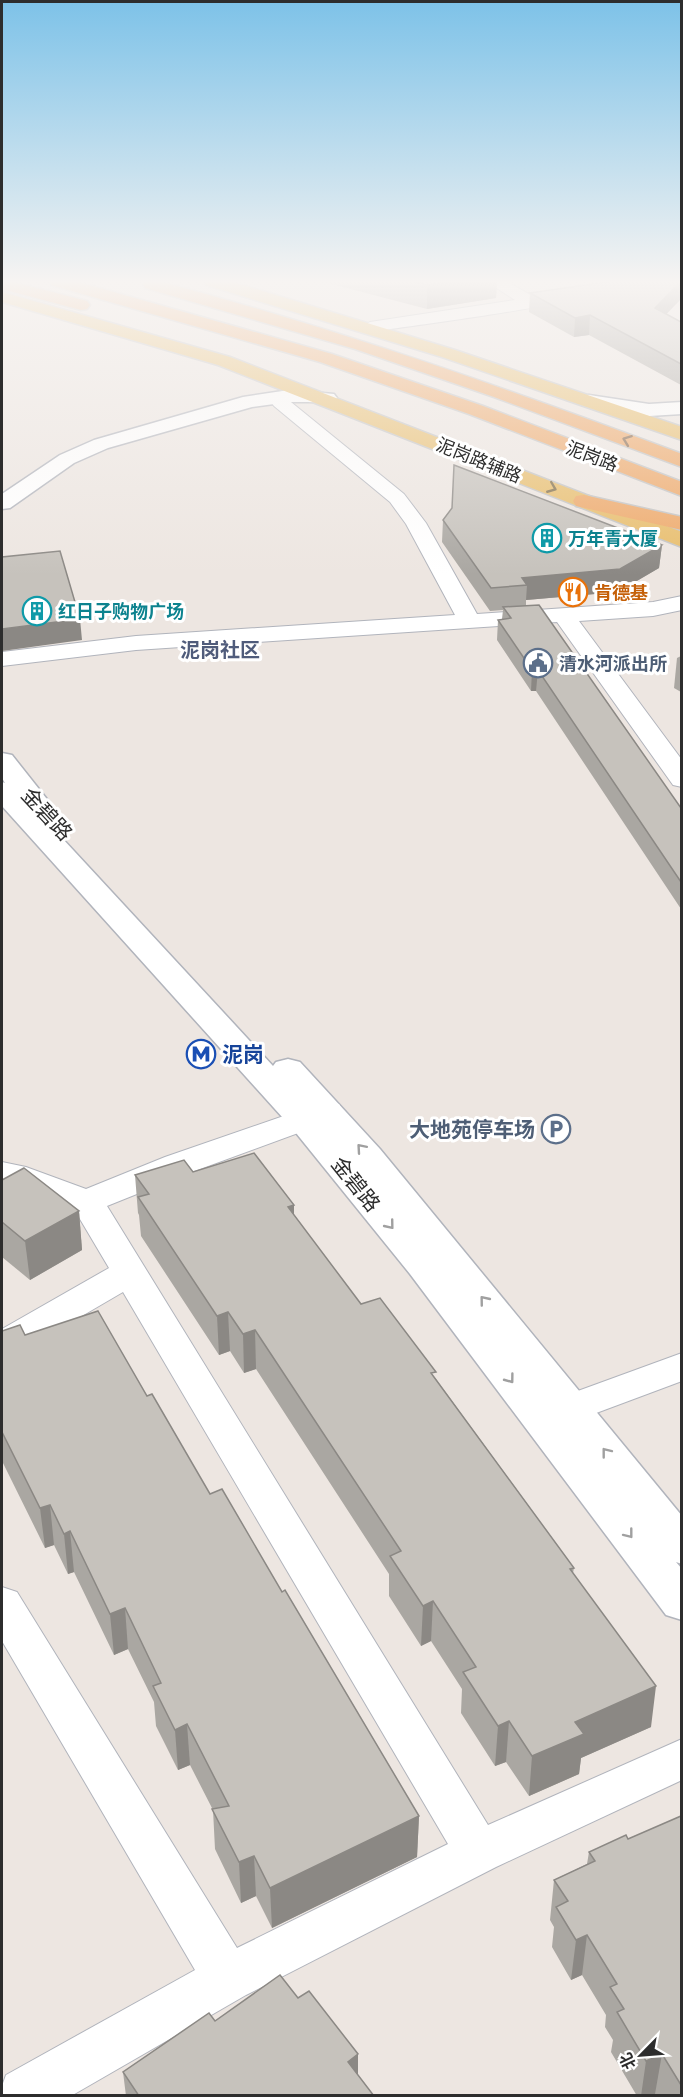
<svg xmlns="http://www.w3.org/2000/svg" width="683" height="2097" viewBox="0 0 683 2097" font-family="'Space Grotesk','Noto Sans SC',sans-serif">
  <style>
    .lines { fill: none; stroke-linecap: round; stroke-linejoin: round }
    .minor-casing { stroke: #b1b4bc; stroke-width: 2 }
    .tertiary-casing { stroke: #b1b4bc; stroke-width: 3 }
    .primary-casing { stroke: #c4c4c4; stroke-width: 3 }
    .trunk-casing { stroke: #c4c4c4; stroke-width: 3 }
    .minor { fill: #fff; fill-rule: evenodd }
    .tertiary { fill: #fff; fill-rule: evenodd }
    .primary { fill: #e8bd6b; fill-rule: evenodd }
    .trunk { fill: #eea868; fill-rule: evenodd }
    .wall { fill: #aaa7a2 }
    .shaded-wall { fill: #8b8884 }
    .building { fill: #c6c2bc; stroke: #8b8884; stroke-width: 1.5 }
    .oneway { stroke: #846448 }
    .oneway2 { stroke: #816e49 }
    .oneway3 { stroke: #a0a0a0 }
    .labels { text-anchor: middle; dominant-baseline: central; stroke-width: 6; stroke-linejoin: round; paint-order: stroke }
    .far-street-label { font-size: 18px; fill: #2d2d2d; stroke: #fff }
    .far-culture-label { font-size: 18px; font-weight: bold; fill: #0d838f; stroke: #fff; text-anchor: start }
    .far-food-label { font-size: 18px; font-weight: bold; fill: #c56008; stroke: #fff; text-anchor: start }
    .far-service-label { font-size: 18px; font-weight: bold; fill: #4e5e75; stroke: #fff; text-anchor: start }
    .far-quarter-label { font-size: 20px; font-weight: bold; fill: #505c7b; stroke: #fff }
    .street-label { font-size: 21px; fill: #2d2d2d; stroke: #fff }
    .transit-label { font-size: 21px; font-weight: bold; fill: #164399; stroke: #fff; text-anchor: start }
    .service-label { font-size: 21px; font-weight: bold; fill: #4e5e75; stroke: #fff; text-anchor: end }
  </style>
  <rect width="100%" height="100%" fill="#ede6e1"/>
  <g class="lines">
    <!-- minor casing -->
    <g class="minor-casing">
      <g id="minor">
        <path d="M486,281H506L534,297L573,291L581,296C574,305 396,328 370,332L362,327L370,322L515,300Z"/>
        <path d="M280,396L286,398L404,494L426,523L477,614L653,602L682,596V610L653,616L579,621L682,760V787L673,785L557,622L136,650L2,666V652L136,636L455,615L406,524L390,502L274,406L271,402L274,398Z"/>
        <path d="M327,1101L339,1104L343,1111L339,1118L189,1173L107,1206L488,1825L682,1739V1780L496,1867L246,1995L71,2096H2V2086L6,2075L195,1970L2,1641V1587L17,1592L237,1948L448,1844L123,1292L15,1355L2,1359V1329L109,1268L74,1209L2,1184V1162L26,1167L86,1189L165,1157Z"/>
        <path d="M682,1353V1381L548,1431L534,1427L529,1417L534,1407Z"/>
      </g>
    </g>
    <!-- tertiary casing -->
    <g class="tertiary-casing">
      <g id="tertiary">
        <path d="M289,390L334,394L337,398L334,402H289L252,407L108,448L74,463L10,508L2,509V494L60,455L94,440L243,397Z"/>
        <path d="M589,395L649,404L682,402V414L649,416L582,405L579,401L582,397Z"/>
        <path d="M2,753L12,755L50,803L46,809L37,811L273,1066L276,1062L288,1059L300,1062L380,1149L682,1516V1564L676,1562L682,1569V1620L666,1615L410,1274L292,1128L2,806V782L5,783L2,778Z"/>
      </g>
    </g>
    <!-- primary casing -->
    <g class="primary-casing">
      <g id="primary">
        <path d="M204,281H230L455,350L682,427V440L442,357L206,285Z"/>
        <path d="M2,292L230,357L682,532V547L218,365L2,302Z"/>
      </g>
    </g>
    <!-- trunk casing -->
    <g class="trunk-casing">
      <g id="trunk">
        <path d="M2,281H10L87,301L90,305L87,309L81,310L2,289Z"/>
        <path d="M49,281H75L332,354L483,406L682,482V496L469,414L320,362L51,285Z"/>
        <path d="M145,281H159C337,329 509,389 682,454V467L494,397L355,349L145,288L143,284Z"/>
        <path d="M584,495L682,517V530L576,506L573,501L576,496Z"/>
      </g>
    </g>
    <!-- minor -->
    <use href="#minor" class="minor"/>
    <!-- tertiary -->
    <use href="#tertiary" class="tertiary"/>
    <!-- primary -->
    <use href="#primary" class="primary"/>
    <!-- trunk -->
    <use href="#trunk" class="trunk"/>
  </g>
  <!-- wall -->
  <g class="wall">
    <path d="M320,281H497L496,298L427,309Z"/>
    <path d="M530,293L667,314L681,322V385L589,335L574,337L529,312Z"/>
    <path d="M443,520L662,545L659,568L618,592L526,600V606L681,808V909L536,691H531L497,640L498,620L502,619L503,610L490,611L442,542Z"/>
    <path d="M681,656V692L674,688L677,658Z"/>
    <path d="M193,1172L294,1205V1215L361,1304L436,1379L574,1568L573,1573L651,1727L581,1758L579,1774L529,1796L506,1762L495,1766L461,1713L462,1689L431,1641L421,1646L389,1596V1574L256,1369L244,1373L230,1351L219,1355L141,1236L139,1215L138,1213L135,1175Z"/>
    <path d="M2,1180L79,1211L82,1250L30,1280L2,1257Z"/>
    <path d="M2,1331L25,1335L147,1396L210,1494L282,1592L419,1816L417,1857L272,1928L256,1896L241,1903L215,1849L213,1810L190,1765L178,1770L156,1726L154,1702L128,1649L114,1655L74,1572L68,1574L54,1545L45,1548L2,1461Z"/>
    <path d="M681,1816V2096H656L655,2094L651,2096H637L611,2052L613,2040L605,2027L606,2015L582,1975L571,1980L552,1947L554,1927L550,1920L554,1880L587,1864L589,1852L628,1839Z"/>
    <path d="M298,1998L358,2054V2075L374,2096H126L123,2072L215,2021Z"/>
  </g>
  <!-- shaded-wall -->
  <g class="shaded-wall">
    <path d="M451,281H497L496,298L427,309V285Z"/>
    <path d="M681,282V299L653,328L655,308Z"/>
    <path d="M590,315L589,335L574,337L575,318Z"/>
    <path d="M662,545L659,568L618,592L526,600L527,585L522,578Z"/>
    <path d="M80,619L82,640L2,651V629Z"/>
    <path d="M532,670H538L536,691H531Z"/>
    <path d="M294,1205V1244L288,1207Z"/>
    <path d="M79,1211L82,1250L30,1280L25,1241Z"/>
    <path d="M228,1312L230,1351L219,1355L217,1316Z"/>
    <path d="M255,1330L256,1369L244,1373L243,1334Z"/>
    <path d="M50,1505L54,1545L45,1548L40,1508Z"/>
    <path d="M70,1531L74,1572L68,1574L64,1534Z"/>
    <path d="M433,1601L431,1641L421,1646L423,1606Z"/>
    <path d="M125,1608L128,1649L114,1655L110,1614Z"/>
    <path d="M656,1686L651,1727L581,1758L579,1774L529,1796L532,1756L575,1722Z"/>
    <path d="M509,1721L506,1762L495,1766L498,1726Z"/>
    <path d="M187,1724L190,1765L178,1770L175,1730Z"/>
    <path d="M419,1816L417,1857L272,1928L270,1888Z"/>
    <path d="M254,1856L256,1896L241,1903L239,1862Z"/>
    <path d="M587,1935L582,1975L571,1980L576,1940Z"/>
    <path d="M358,2054V2094L348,2062Z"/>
    <path d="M662,2054L655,2094L651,2096H641L646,2061Z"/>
  </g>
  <!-- building -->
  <g class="building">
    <path d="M413,281H451L427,285Z"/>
    <path d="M613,281H681L655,308L681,322V364L590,315L575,318L530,293Z"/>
    <path d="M454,465L662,545L620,569L522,578L527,585L491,588L443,520L452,508Z"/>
    <path d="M60,551L80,619L2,629V557Z"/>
    <path d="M539,605L681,808V882L538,670H532L498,620L511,618L503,607Z"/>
    <path d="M254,1153L294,1205L288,1207L361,1304L380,1298L436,1372L431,1373L574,1568L570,1569L656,1686L575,1722L584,1734L532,1756L509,1721L498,1726L463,1672L476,1667L433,1601L423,1606L390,1556L401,1551L255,1330L243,1334L228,1312L217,1316L138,1197L149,1194L135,1175L184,1160L193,1172Z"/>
    <path d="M24,1168L79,1211L25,1241L2,1222V1180Z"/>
    <path d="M98,1311L147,1396L152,1394L210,1494L222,1489L282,1592L285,1590L419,1816L270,1888L254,1856L239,1862L212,1809L229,1806L187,1724L175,1730L153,1686L161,1683L125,1608L110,1614L70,1531L64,1534L50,1505L40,1508L2,1432V1331L20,1325L25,1335Z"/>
    <path d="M681,1816V2085L662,2054L646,2061L617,2012L624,2009L610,1987L617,1984L587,1935L576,1940L556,1907L568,1901L554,1880L595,1861L589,1852L626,1835L628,1839Z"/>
    <path d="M280,1975L298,1998L309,1991L358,2054L348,2062L374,2096H139L123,2072L209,2013L215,2021Z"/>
  </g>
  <!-- one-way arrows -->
  <defs><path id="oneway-chevron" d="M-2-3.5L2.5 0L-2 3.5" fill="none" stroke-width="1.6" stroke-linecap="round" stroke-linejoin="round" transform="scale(1.5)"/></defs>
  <use class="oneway" href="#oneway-chevron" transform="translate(627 440) rotate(-159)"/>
  <use class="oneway2" href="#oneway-chevron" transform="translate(552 488) rotate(22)"/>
  <g class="oneway3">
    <use href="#oneway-chevron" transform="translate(361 1148) rotate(-131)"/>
    <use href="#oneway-chevron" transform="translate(390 1225) rotate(51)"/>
    <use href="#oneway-chevron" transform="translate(484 1300) rotate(-129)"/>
    <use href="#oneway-chevron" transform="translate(510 1379) rotate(53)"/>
    <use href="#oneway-chevron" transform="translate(606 1452) rotate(-128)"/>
    <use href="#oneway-chevron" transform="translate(629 1534) rotate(52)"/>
  </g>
  <!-- sky -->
  <linearGradient id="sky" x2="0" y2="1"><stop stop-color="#7dc2e8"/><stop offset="0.49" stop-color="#f7f4f2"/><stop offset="1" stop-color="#f7f4f2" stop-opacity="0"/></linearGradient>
  <rect width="683" height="575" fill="url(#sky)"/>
  <!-- icons -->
  <defs>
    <g id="building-ring" transform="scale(1.5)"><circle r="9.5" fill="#fff" stroke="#0f9aa8" stroke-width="1.5"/><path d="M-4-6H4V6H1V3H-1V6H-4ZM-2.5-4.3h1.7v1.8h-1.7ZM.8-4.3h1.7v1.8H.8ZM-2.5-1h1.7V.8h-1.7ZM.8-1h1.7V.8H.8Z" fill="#0f9aa8"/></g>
    <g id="restaurant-ring" transform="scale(1.5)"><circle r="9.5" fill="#fff" stroke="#e8710a" stroke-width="1.5"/><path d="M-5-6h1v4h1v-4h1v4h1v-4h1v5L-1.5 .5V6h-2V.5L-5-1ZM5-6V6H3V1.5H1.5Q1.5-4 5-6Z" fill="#e8710a"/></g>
    <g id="civic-ring" transform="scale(1.5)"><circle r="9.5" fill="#fff" stroke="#5c6f8a" stroke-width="1.5"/><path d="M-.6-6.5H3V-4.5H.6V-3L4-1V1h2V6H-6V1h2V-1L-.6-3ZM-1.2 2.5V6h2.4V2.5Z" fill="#5c6f8a"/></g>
    <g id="metro-ring" transform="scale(1.5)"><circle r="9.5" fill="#fff" stroke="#1a4fb4" stroke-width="1.5"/><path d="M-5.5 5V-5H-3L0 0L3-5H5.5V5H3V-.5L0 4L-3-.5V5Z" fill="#1a4fb4"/></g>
    <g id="parking-ring" transform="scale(1.5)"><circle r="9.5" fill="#fff" stroke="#5c6f8a" stroke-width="1.5"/><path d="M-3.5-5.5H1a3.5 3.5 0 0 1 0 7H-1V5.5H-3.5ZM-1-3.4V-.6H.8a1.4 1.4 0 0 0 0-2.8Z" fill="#5c6f8a"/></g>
  </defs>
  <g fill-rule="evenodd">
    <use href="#building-ring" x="547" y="538"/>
    <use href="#restaurant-ring" x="573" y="592"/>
    <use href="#building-ring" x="37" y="611"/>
    <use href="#civic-ring" x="538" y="663"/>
    <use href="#metro-ring" x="201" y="1054"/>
    <use href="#parking-ring" x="556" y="1129"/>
  </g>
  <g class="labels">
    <!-- far-street labels -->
    <g class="far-street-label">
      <text transform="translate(592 456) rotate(21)">泥岗路</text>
      <text transform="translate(479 460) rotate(22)">泥岗路辅路</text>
    </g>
    <!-- far-culture labels -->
    <g class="far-culture-label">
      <text x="568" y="538">万年青大厦</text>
      <text x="58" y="611">红日子购物广场</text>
    </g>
    <!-- far-food labels -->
    <g class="far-food-label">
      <text x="594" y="592">肯德基</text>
    </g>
    <!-- far-service labels -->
    <g class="far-service-label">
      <text x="559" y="663">清水河派出所</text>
    </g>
    <!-- far-quarter labels -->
    <g class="far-quarter-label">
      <text x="220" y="650">泥岗社区</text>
    </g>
    <!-- street labels -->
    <g class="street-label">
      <text transform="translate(47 814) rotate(47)">金碧路</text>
      <text transform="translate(356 1184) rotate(51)">金碧路</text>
    </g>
    <!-- transit labels -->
    <g class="transit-label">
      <text x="222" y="1054">泥岗</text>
    </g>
    <!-- service labels -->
    <g class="service-label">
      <text x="535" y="1129">大地苑停车场</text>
    </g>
  </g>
  <!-- border -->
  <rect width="683" height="2097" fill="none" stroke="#2d2d2d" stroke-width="6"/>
  <!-- north arrow -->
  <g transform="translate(641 2055) rotate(245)" stroke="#ffffff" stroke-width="4.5" paint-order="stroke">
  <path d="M0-4.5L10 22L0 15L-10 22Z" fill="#2d2d2d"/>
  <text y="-9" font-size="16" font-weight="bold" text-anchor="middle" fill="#2d2d2d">北</text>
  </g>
</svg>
